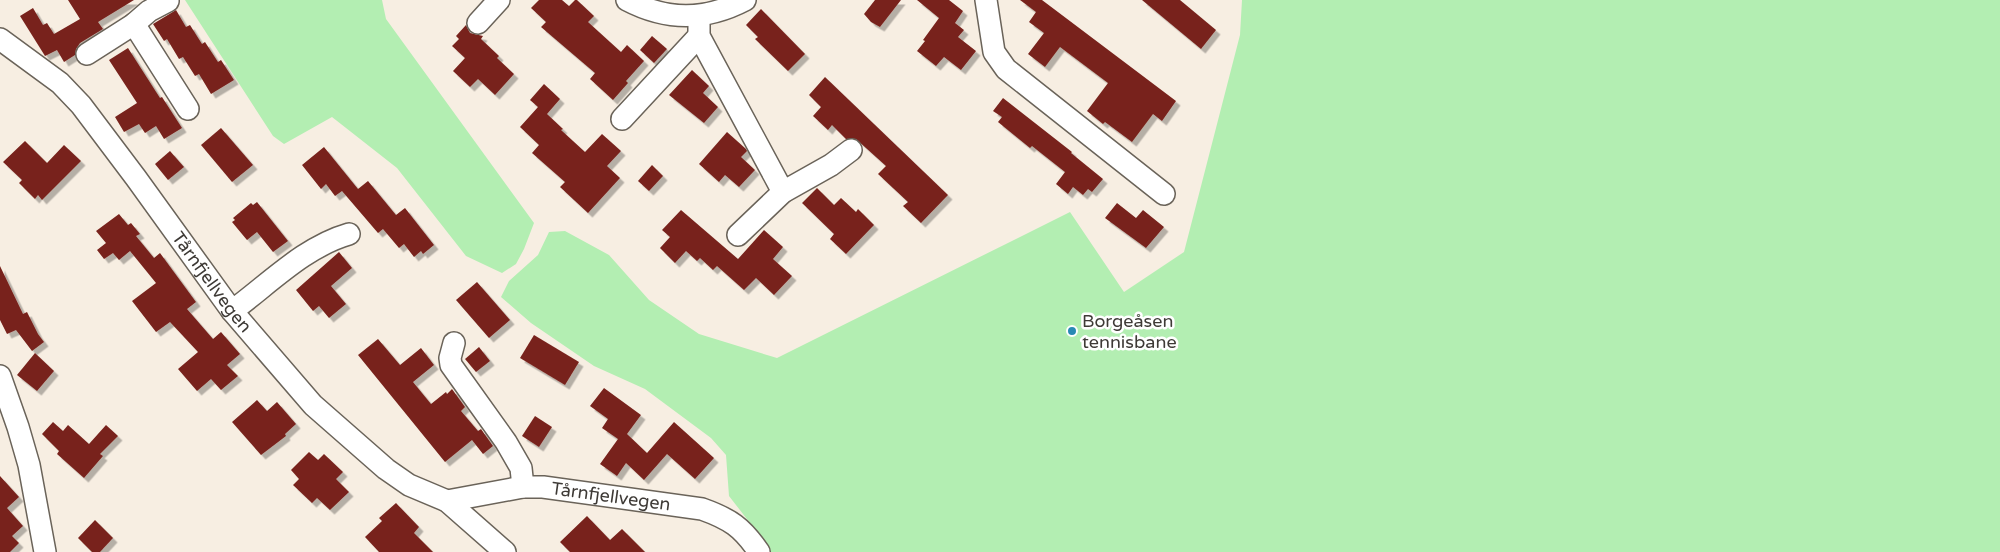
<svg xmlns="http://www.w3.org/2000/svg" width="2000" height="552" viewBox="0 0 2000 552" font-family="'Varela Round',sans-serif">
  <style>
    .green { fill: #b3eeb2 }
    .building { fill: #78241d; filter: url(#shadow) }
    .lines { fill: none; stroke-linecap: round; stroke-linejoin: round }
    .minor-casing { stroke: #6a6359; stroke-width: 24 }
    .minor { stroke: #fff; stroke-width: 21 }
    .poi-dot { fill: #2889b4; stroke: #fff; stroke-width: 2 }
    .labels { text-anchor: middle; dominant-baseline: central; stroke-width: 5; stroke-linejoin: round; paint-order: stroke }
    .street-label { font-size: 18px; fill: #3e3a36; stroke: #fff }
    .poi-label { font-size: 18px; fill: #3e3a36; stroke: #fff; text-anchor: start }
  </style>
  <defs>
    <filter id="shadow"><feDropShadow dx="4.5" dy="4.5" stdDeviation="0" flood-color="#0004"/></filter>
  </defs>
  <rect width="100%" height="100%" fill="#f7eee2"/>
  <!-- green -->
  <g class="green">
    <path d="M185,0H382L386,19L534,223L524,249L516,264L502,273L466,256L397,168L332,117L284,144L273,136Z"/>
    <path d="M1242,0H2000V552H770L750,523L729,496L726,455L711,438L645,389L594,366L531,323L501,297L509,281L538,255L549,232L565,231L609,255L649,300L699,334L777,358L1070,212L1124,292L1184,252L1240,35Z"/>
  </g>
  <!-- building -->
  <g class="building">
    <path d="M68,0H134L98,22L103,29L80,43L76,49L75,55L64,62L57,50L45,56L20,16L33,8L43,25L47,23L54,34L80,19Z"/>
    <path d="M539,0H562L569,6L575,0H577L594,16L588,22L621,52L627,45L644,61L626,81L628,83L613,100L590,79L595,73L541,27L546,22L531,8Z"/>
    <path d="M875,0H901L880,27L871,22L864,14Z"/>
    <path d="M917,0H949L963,11L955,23L964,30L958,37L976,51L961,70L944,57L936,66L917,51L925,41L923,40L939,18Z"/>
    <path d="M1020,0H1042L1176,101L1162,121L1153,114L1132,142L1105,122L1103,124L1087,111L1108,83L1060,47L1045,67L1028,54L1044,33L1029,22L1036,12Z"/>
    <path d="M1142,0H1180L1216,30L1201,49Z"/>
    <path d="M761,9L805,54L788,71L755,39L758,37L746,25Z"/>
    <path d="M176,10L186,27L190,25L202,44L205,42L218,62L221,60L234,80L211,94L199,74L195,76L183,57L179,59L167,39L164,41L153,24Z"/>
    <path d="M466,25L470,33L483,36L481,39L499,56L497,58L514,74L495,95L478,79L470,87L453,71L465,58L452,46L459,39L456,36Z"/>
    <path d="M652,36L667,49L654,63L640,50Z"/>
    <path d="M128,48L160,98L162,97L182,128L164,139L156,126L145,133L139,124L124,132L115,117L137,103L109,60Z"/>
    <path d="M692,70L709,86L703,93L718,107L704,123L669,95Z"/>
    <path d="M825,77L948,195L921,223L903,206L908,202L878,174L886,166L856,139H846L832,125L828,130L813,116L821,107L809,95Z"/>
    <path d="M544,84L560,99L547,114L563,129L561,130L585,152L602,134L621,151L607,166L620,178L588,213L560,187L565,182L532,153L539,145L520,127L538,107L530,100Z"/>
    <path d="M1003,98L1072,152L1071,153L1103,179L1092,192L1088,189L1083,195L1073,187L1068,194L1056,184L1065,172L1032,146L1030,148L998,122L1002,117L993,111Z"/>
    <path d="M221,128L253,165L232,182L201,145Z"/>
    <path d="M727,132L746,149L747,151L741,157L755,170L739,187L725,175L719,182L699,164Z"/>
    <path d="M25,141L47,163L64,145L81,161L42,200L38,195L35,199L19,183L22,180L3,162Z"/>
    <path d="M324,147L358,189L368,181L396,215L405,208L434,245L423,254L421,251L414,257L404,244L399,248L383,229L378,233L342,191L335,196L326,184L321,189L302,165Z"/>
    <path d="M170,151L184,167L168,180L155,164Z"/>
    <path d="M652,165L663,176L649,191L638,181Z"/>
    <path d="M817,188L834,205L841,198L856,212L858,209L874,225L846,254L830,239L834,234L802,203Z"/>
    <path d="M257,202L288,241L273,252L257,232L247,240L232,222L235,220L233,218L251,203L253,205Z"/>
    <path d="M1117,203L1136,218L1143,210L1164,227L1146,248L1105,218Z"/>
    <path d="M681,210L738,259L764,230L783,247L773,259L792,276L774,295L756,278L744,290L717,266L713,270L700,258L697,261L686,251L675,263L660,248L670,237L662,230Z"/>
    <path d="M119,214L128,225L131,223L140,234L136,236L154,258L160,253L196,302L187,309L213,339L221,332L240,354L227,365L238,376L221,390L211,379L197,391L178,369L198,352L170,322L156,332L132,301L156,283L130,251L119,260L113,253L104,259L97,250L106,243L96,231Z"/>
    <path d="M339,252L352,268L331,286L346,304L329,318L319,306L313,311L296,290Z"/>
    <path d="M0,266L23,314L27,312L38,334L44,342L32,351L16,330L7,334L0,320Z"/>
    <path d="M477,282L510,320L489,338L456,300Z"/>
    <path d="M534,335L579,362L565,385L520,358Z"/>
    <path d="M378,339L400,365L421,348L434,365L413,382L431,404L446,392L447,394L452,389L465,407L461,411L478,431L481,429L493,446L483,454L472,440L445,462L358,355Z"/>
    <path d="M479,347L490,361L476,372L465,359Z"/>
    <path d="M35,353L54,371L37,391L17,375Z"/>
    <path d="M604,388L641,415L627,434L647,453L674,422L714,458L695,479L667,454L644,480L626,463L617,476L600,464L618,439L602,428L608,419L590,406Z"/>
    <path d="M257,400L267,411L277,402L296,424L285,434L286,436L261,455L232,422Z"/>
    <path d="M535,416L552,427L539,447L522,436Z"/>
    <path d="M53,422L63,431L68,425L89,444L106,425L118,436L100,454L103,456L84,478L57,454L59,451L42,434Z"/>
    <path d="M309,452L318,460L324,454L343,472L336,479L349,492L330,510L317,498L312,503L293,485L299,479L291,470Z"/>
    <path d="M0,476L19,497L7,508L23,526L12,536L19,543L10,552H0Z"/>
    <path d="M396,503L419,527L414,533L433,552H379L365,537L382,521L379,518Z"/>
    <path d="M587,516L610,540L622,529L645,552H570L560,542Z"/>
    <path d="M95,520L113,538L100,552H92L78,538Z"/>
  </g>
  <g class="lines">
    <!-- minor casing -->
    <g class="minor-casing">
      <g id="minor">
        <path d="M627,0C667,21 705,21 745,0"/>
        <path d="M986,0L994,52L1006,69L1164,194"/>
        <path d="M699,16V36L783,192"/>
        <path d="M478,23L499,0"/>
        <path d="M134,24L188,109"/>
        <path id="s1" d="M0,39L60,83L81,105L136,178L232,311L313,405L386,469L409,485L447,501L505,552"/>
        <path d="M87,54L134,24L149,11L168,1"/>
        <path d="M622,119L699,36"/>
        <path d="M738,235L783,192L831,165L851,150"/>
        <path d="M232,311C269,284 304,247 349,234"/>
        <path d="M454,343L450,358L451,365L506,442L521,468L523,487"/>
        <path d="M0,376L18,427L29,465L45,552"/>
        <path id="s2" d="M447,501L523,487H543L702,509C730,519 742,527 759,552"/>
      </g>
    </g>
    <!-- minor -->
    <use href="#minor" class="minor"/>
  </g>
  <!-- markers -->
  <circle class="poi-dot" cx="1072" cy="331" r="5"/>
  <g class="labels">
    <!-- street labels -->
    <g class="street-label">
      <text stroke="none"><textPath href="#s1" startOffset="325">Tårnfjellvegen</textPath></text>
      <text stroke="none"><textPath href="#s2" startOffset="166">Tårnfjellvegen</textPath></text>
    </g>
    <!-- poi labels -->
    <g class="poi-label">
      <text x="1082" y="321">Borgeåsen<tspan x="1082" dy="21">tennisbane</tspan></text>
    </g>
  </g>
</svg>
